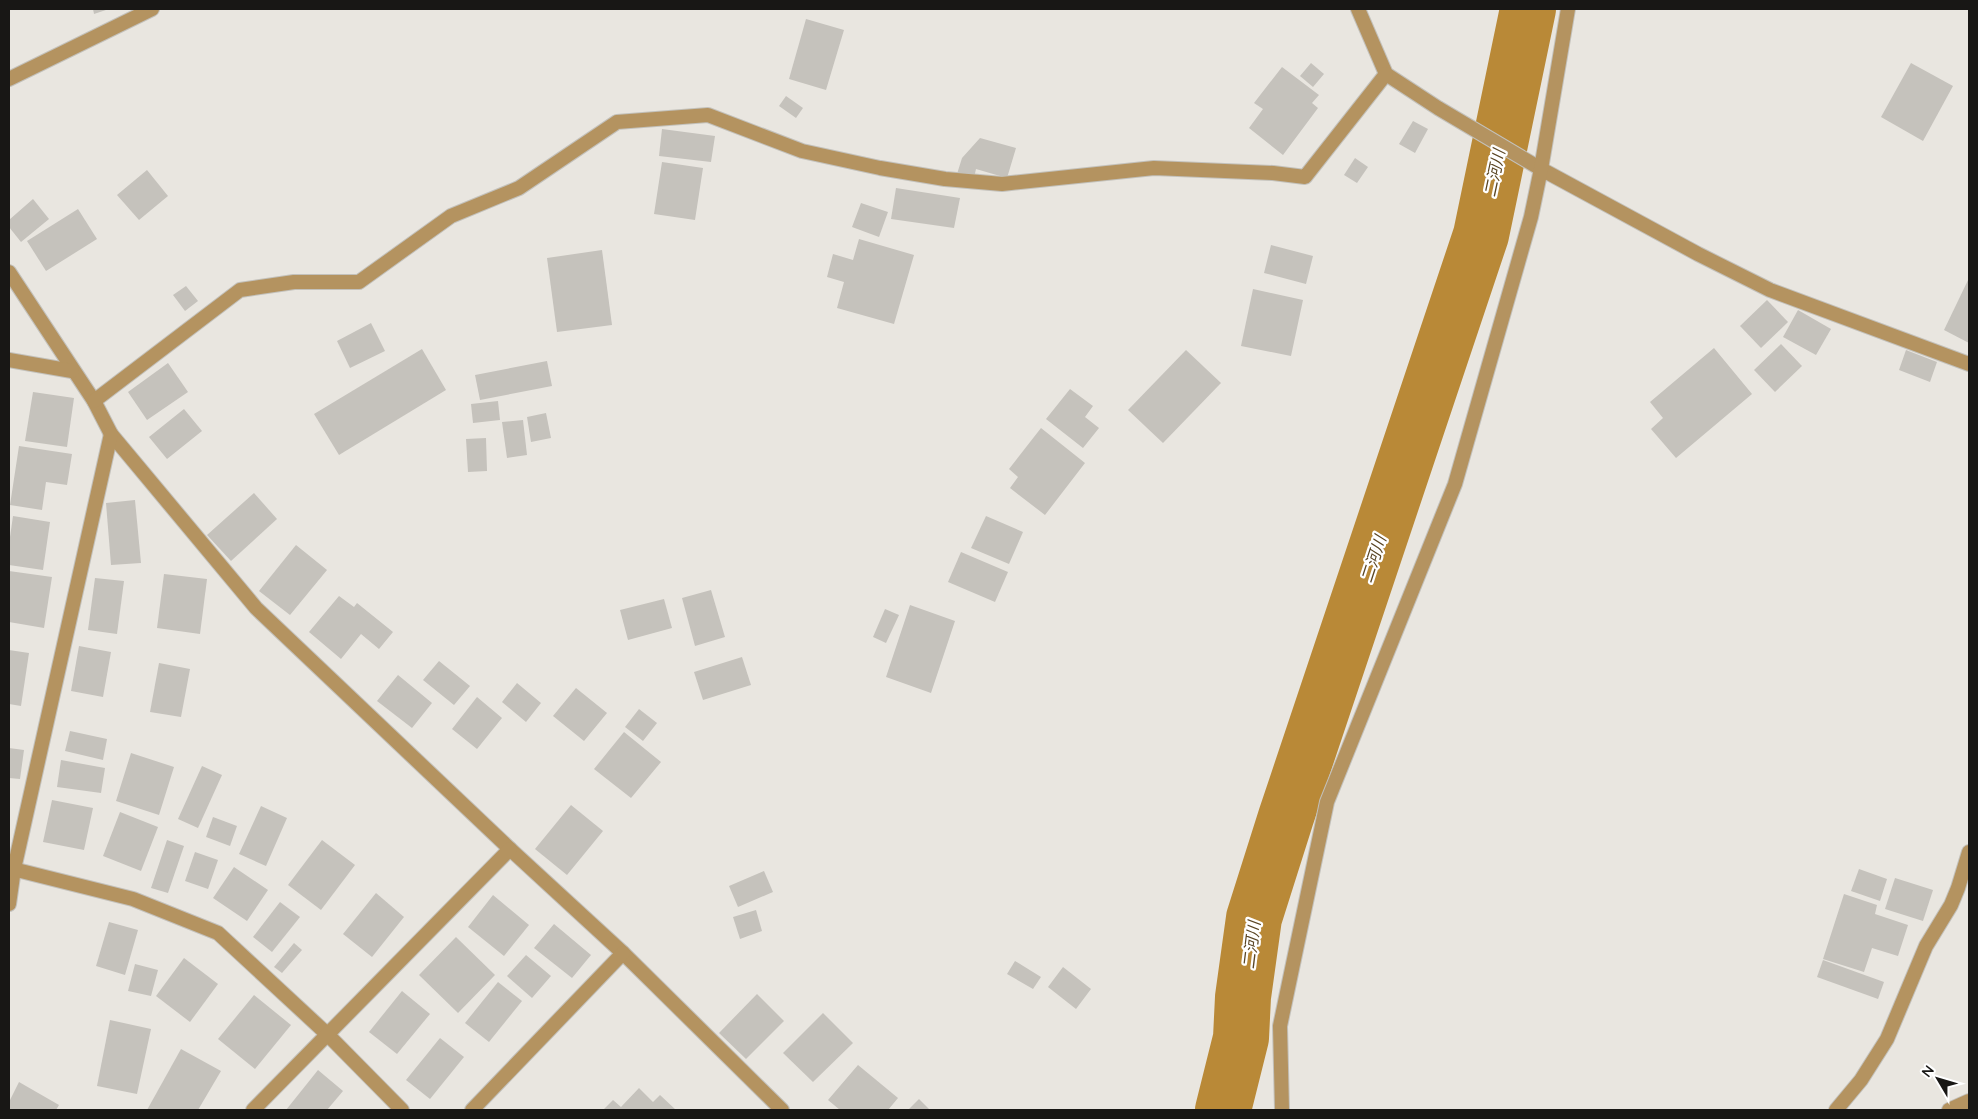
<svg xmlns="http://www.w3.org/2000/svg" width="1978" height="1119" viewBox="0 0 1978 1119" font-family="Quicksand,'Noto Sans JP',sans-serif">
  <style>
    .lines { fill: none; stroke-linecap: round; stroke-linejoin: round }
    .river { stroke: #b98937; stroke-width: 56 }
    .building { fill: #c5c2bc }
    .minor-casing { stroke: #c3c1bb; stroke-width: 16 }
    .tertiary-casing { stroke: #c3c1bb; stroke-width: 16 }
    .minor { stroke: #b49360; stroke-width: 14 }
    .tertiary { stroke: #b49360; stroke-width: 14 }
    .labels { text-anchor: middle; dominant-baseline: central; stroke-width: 4.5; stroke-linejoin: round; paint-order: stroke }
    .water-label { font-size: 16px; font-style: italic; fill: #5a4523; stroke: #fff }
  </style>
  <rect width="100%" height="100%" fill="#e9e6e0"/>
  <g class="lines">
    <!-- river -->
    <path class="river" d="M1223,1110L1241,1038L1243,997L1254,918L1286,817L1481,235L1528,9"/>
  </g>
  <!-- building -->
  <g class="building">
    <path d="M93,9H109L94,14Z"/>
    <path d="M806,19L844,30L826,90L789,79Z"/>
    <path d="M1311,63L1324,74L1313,87L1300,76Z"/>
    <path d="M1911,63L1953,86L1923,141L1881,117Z"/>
    <path d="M1282,67L1319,95L1312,103L1318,108L1283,155L1249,128L1263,109L1254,103Z"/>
    <path d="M786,96L803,108L796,118L779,106Z"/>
    <path d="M1413,121L1428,129L1415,153L1399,144Z"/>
    <path d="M662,129L715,136L711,162L659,156Z"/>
    <path d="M980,138L1016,148L1007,178L976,169L974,178L957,174L962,158Z"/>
    <path d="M1355,158L1368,167L1357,183L1344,175Z"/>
    <path d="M662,162L703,168L695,220L654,214Z"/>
    <path d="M147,170L168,196L139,220L117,195Z"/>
    <path d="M896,188L960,198L954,228L891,219Z"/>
    <path d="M33,199L49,219L21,242L9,227V220Z"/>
    <path d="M861,203L888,212L879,237L852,227Z"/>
    <path d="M78,209L97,239L46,271L27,241Z"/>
    <path d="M859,239L914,255L894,324L837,308L844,282L827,277L833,254L853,260Z"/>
    <path d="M1271,245L1313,256L1306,284L1264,273Z"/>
    <path d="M602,250L612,325L557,332L547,258Z"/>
    <path d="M1969,278V343L1944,330Z"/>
    <path d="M186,286L198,301L185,311L173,295Z"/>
    <path d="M1253,289L1303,300L1291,356L1241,346Z"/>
    <path d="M1767,300L1788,322L1761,348L1740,326Z"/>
    <path d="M1798,310L1831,329L1816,355L1783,337Z"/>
    <path d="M371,323L385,351L350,368L337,341Z"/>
    <path d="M1781,344L1802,366L1775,392L1754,370Z"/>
    <path d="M1714,348L1752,394L1676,458L1651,429L1663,418L1650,402Z"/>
    <path d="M422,349L446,390L339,455L314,414Z"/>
    <path d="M1186,350L1221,383L1163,443L1128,410Z"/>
    <path d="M1906,350L1937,362L1930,382L1899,370Z"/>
    <path d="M547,361L552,386L480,400L475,375Z"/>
    <path d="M168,363L188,392L147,420L128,392Z"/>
    <path d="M1070,389L1093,406L1085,417L1099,428L1083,448L1046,419Z"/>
    <path d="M33,392L74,398L67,447L25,441Z"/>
    <path d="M498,401L500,420L473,423L471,404Z"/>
    <path d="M184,409L202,431L167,459L149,437Z"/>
    <path d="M546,413L551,438L531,442L527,417Z"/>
    <path d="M523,420L527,455L507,458L502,422Z"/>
    <path d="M1041,428L1085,463L1045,515L1010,488L1018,477L1009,469Z"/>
    <path d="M486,438L487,471L468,472L466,439Z"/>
    <path d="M19,446L72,454L67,485L46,482L42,510L10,505Z"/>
    <path d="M254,493L277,519L231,561L207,535Z"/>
    <path d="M135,500L141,563L111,565L106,503Z"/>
    <path d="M13,516L50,522L43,570L9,565V544Z"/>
    <path d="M986,516L1023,532L1009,564L971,548Z"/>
    <path d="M296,545L327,570L290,615L259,591Z"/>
    <path d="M961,552L1008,572L995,602L948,582Z"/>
    <path d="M9,571L52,577L44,628L9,622Z"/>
    <path d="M164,574L207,579L200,634L157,628Z"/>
    <path d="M95,578L124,581L117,634L88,630Z"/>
    <path d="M711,590L725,637L695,646L682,598Z"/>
    <path d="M339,596L354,607L357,603L393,632L379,649L361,634L341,659L309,632Z"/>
    <path d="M664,599L672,628L628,640L620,610Z"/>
    <path d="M910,605L955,621L931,693L886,677Z"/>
    <path d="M885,609L899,615L886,643L873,637Z"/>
    <path d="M79,646L111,652L103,697L71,691Z"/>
    <path d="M9,650L29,653L21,706L9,704Z"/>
    <path d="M742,657L751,685L703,700L694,672Z"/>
    <path d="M439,661L470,686L454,705L423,680Z"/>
    <path d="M159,663L190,669L181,717L150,712Z"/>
    <path d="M398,675L432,703L412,728L377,701Z"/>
    <path d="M517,683L541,703L526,722L502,702Z"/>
    <path d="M576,688L607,713L584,741L553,716Z"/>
    <path d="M477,697L502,718L477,749L452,729Z"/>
    <path d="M639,709L657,723L643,741L625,727Z"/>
    <path d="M70,731L107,739L103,760L65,751Z"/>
    <path d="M624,732L661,762L631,798L594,769Z"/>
    <path d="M9,748L24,750L20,779L9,778Z"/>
    <path d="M131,753L174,767L159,815L116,801Z"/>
    <path d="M61,760L105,768L101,793L57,787Z"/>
    <path d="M202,766L222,775L198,828L178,819Z"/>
    <path d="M52,800L93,808L84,850L43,842Z"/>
    <path d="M571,805L603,831L567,875L535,849Z"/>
    <path d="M261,806L287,818L266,866L239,854Z"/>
    <path d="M120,812L158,827L141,871L103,856Z"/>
    <path d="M213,817L237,826L230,846L206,837Z"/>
    <path d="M167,840L184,846L168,893L151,888Z"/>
    <path d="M322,840L355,865L321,910L288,885Z"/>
    <path d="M195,852L218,860L208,889L185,881Z"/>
    <path d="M234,867L268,890L247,921L213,898Z"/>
    <path d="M1859,869L1887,879L1880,901L1851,891Z"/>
    <path d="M764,871L773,892L738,907L729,886Z"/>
    <path d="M1895,878L1933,890L1923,921L1885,909Z"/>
    <path d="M376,893L404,917L372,957L343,934Z"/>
    <path d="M1844,894L1877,905L1875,914L1908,925L1898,956L1872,948L1864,972L1823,959Z"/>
    <path d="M493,895L529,925L504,956L468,927Z"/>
    <path d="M280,902L300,917L272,952L253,937Z"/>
    <path d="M756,910L762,931L740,939L733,917Z"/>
    <path d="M109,922L138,930L125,975L96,966Z"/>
    <path d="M554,924L591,955L572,978L534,948Z"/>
    <path d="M456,937L495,975L458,1013L419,975Z"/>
    <path d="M294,943L302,950L282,973L274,967Z"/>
    <path d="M526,955L551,976L532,998L507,976Z"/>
    <path d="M184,958L218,984L190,1022L156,996Z"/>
    <path d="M1823,960L1884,982L1878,999L1817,977Z"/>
    <path d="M1015,961L1041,977L1033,989L1007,974Z"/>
    <path d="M135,964L158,970L151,996L128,991Z"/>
    <path d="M1063,967L1091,989L1076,1009L1048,987Z"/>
    <path d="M498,982L522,1001L489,1042L465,1023Z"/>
    <path d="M402,991L430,1014L397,1054L369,1032Z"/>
    <path d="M757,994L784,1021L746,1059L719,1033Z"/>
    <path d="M254,995L291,1025L255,1069L218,1039Z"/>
    <path d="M823,1013L853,1043L813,1082L783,1053Z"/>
    <path d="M110,1020L151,1029L137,1094L97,1086Z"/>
    <path d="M440,1038L464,1057L430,1099L406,1080Z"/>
    <path d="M181,1049L221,1071L198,1110H147Z"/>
    <path d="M858,1065L898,1098L888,1110H840L828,1100Z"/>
    <path d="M318,1070L343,1091L327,1110H286Z"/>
    <path d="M19,1082L59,1105L56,1110H9V1102Z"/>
    <path d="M639,1088L653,1102L660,1095L676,1110H603L613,1100L621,1107Z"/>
    <path d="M919,1099L930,1110H908Z"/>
  </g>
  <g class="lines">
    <!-- minor casing -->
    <g class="minor-casing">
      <g id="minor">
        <path d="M1358,9L1386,74L1438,108L1541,169L1698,254L1770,290L1969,364"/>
        <path d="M9,79L152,9"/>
        <path d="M9,272L94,401L111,434L256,608L510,849L623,953L782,1110"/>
        <path d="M9,360L72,371"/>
        <path d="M94,401L240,290L294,282H359L451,216L519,188L617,122L708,115L802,151L880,168L945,179L1002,184L1154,168L1273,173L1305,177L1386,74"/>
        <path d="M9,868L133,899L218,933L327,1034L402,1110"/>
        <path d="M9,904L14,869L111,434"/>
        <path d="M253,1110L510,849"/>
        <path d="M472,1110L623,953"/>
        <path d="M1282,1110L1280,1026L1327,802L1455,484L1531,217L1541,169L1568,9"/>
        <path d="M1836,1110L1861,1080L1887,1039L1926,946L1951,905L1958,888L1969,852"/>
      </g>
    </g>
    <!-- tertiary casing -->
    <g class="tertiary-casing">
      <path id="tertiary" d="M1949,1110L1969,1101"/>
    </g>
    <!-- minor -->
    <use href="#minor" class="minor"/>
    <!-- tertiary -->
    <use href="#tertiary" class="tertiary"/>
  </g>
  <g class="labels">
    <!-- water labels -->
    <g class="water-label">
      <text transform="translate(1494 173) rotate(-78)">二河川</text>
      <text transform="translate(1373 559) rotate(-72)">二河川</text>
      <text transform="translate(1251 945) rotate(-83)">二河川</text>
    </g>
  </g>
  <!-- border -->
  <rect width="1978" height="1119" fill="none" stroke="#181715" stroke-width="20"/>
  <!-- north arrow -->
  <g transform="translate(1938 1079) rotate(308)" stroke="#ffffff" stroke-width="4" paint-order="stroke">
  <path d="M0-4L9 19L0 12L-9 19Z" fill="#181715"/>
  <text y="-8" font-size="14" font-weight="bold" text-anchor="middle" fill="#181715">N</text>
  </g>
</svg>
